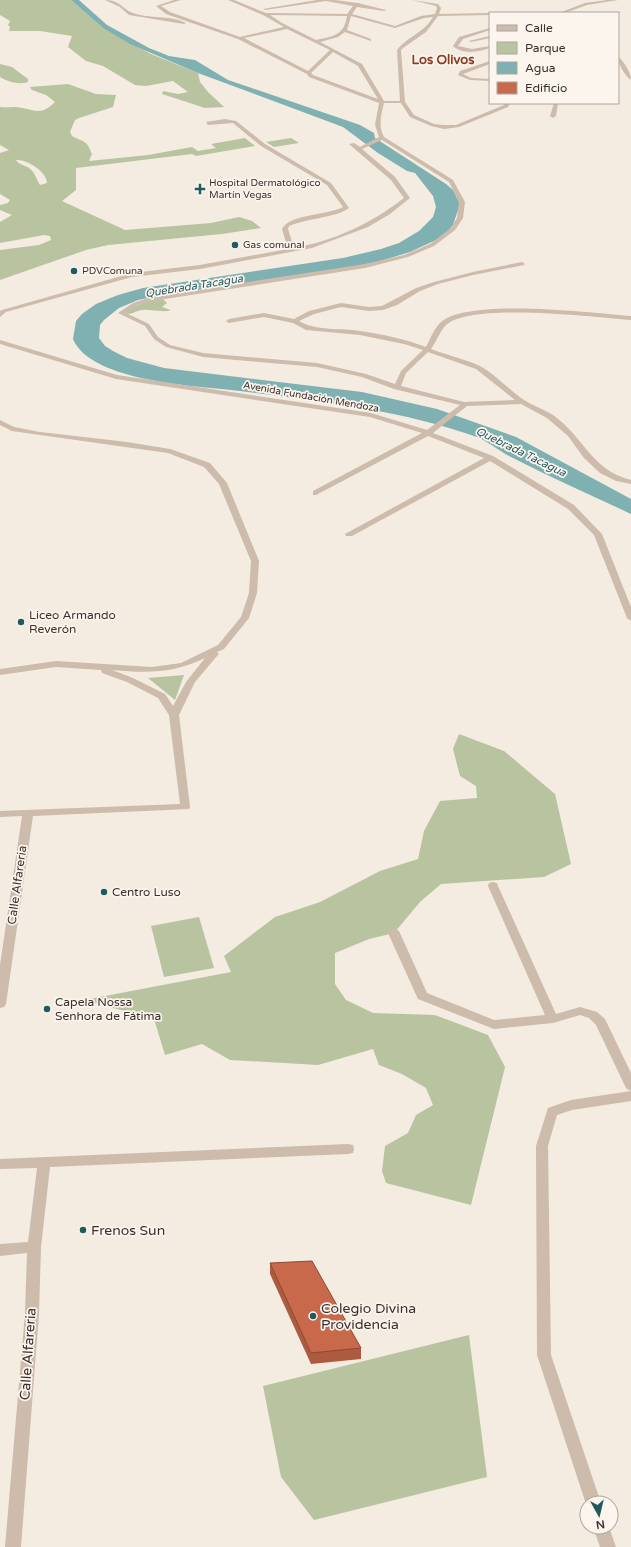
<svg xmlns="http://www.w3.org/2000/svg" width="631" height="1547" viewBox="0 0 631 1547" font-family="'Varela Round',sans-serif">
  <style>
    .green { fill: #b8c4a0; fill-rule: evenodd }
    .water { fill: #7fb0b2 }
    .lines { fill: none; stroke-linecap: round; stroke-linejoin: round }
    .minor { fill: #cdbbac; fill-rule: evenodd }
    .wall { fill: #ac5a40 }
    .building { fill: #c8694b; stroke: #8c4a34 }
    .poi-dot { fill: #1f5a5e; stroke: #fbf5ee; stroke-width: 1.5 }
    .labels { text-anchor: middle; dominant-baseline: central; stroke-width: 3.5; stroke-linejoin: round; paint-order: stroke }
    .far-poi-label { font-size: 10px; fill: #3b302b; stroke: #fbf5ee; text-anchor: start }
    .far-street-label { font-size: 10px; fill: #3b302b; stroke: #fbf5ee }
    .far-water-label { font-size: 11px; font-style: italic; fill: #1f5a5e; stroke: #fbf5ee }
    .poi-label { font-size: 12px; fill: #3b302b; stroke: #fbf5ee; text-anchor: start }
    .street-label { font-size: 12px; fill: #3b302b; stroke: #fbf5ee }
    .far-district-label { font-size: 13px; font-weight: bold; fill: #8c3b22; stroke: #fbf5ee }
    .near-poi-label { font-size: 14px; fill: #3b302b; stroke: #fbf5ee; text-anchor: start }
    .near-street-label { font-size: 14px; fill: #3b302b; stroke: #fbf5ee }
  </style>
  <rect width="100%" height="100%" fill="#f4ebe1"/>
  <!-- green -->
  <g class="green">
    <path d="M0,0H71L103,28L151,54L198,73L200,82L208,92L224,107L205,108L162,94L163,91L178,94L188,92L173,81L146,86L135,85L103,66L86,61L68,47L72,36L40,31H9L10,27L8,25L10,21L0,15Z"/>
    <path d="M0,64L12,67L28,79V82C20,85 8,82 0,77Z"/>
    <path d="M68,84L96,94L116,95L113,107L79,118L75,120L70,132L72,136C85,143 86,139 92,154L89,161L148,155L192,147L198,151L216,148L211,144L245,138L255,146L196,156L192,154L76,168V190L62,201L125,230L211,223L239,217L252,221L261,228L222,234L108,245L86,250L0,280V250L39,245L51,240L50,236L44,235L0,243V222L12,215L0,210V205L8,203L10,200L0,194V153L9,150L0,145V107C5,108 11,107 16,107C34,109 40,117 55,102L46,95L32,90L30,87ZM16,160C27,159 47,172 47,183L40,185C36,179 35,172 29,168C25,165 19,165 16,160Z"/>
    <path d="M291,138L299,143L274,147L266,142Z"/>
    <path d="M163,299L167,303L162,307L171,310C163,313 151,309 142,310C137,310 134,314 127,314V311L133,307L148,301Z"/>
    <path d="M184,675L175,700L148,678Z"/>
    <path d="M459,734L504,751L555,794L571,864L544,877L441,884L420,902L394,933L369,939L335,953V984L346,1000L373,1013L435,1015L488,1035L505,1067L471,1205L386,1183L382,1171L385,1146L408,1133L416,1115L433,1105L426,1088L402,1074L379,1065L373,1049L318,1065L230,1060L202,1044L165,1055L154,1019L84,1000L231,972L224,956L275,917L320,902L380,871L418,859L424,831L440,801L477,798L476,786L460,776L453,749Z"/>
    <path d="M199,917L214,968L164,977L151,926Z"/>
    <path d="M469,1335L487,1477L314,1520L281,1477L263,1386Z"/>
  </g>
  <!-- water -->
  <path class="water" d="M71,0H79L107,25L149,48L169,56L195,60L228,80L360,125L374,133L375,138L446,184L453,190L460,204L453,225L447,232L436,240L410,252L377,262L328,271L164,295L138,300L119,308L104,320L100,325L99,338L105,346L113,351L127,358L164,368L362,392L437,409L516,437L631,499V514C591,495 550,477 511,457C499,451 489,442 477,437C401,410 319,401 240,391C198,386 91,382 73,339L76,321L82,314L96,304L118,295L143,288L343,258L381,249L399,243L419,231L433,217L436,207L433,196L415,173L407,171L378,153L343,127L198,73L130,44L103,28Z"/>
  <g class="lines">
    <!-- minor -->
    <g class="minor">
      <path d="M105,0C120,0 122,9 133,13C149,19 171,15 186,23L184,24L129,15L120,7Z"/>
      <path d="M174,0H181L161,6L170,12L240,37L284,27L263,15L228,0H234L266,13L347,14L353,6L326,1L265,10L263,9L317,0H335L358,3L386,10L384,11L357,7L352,14L395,26L421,16L435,14L437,8L436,6L412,0L438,4L441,8L439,14L490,13H491L490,15L438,16L426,32L403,48L401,50L405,102L414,115L434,124L444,125H456L504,105L506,103H510L508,107L459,127L444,129L431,126L410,117L401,103H384C381,115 378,126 384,137L453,180L465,202L463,218L455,230L434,246L408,257L365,268L152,301L137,305L126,313L149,324L158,337L170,345L203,353L317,363L366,374L395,384L401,371L423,350L404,344L360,335L306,330L293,323L264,317L229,323L226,321L229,319L264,313L294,319L309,311L341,303L369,307L382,306L416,288L434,282L473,272L522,262L525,264L524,265L473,275L438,284L420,291L397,305L383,310L369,311L341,307L314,314L299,321C316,331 340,328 360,331C382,334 405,339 426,347C430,339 434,329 440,323C465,297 595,313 631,316V320C596,317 471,302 446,325C440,331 436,342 431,349C447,355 465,359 480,366C496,375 509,390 524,400C533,406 544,409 553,415C584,437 591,470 631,480V484L616,481L600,473L584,458L568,436L547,418L521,404L467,406L433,433L493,456L574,505L602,534L631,607V621L627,618L594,535L568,509L490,461L352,536H346L345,534L484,458L428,436L316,495H313V491L422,433L370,417L116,379L0,344V340L117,375L371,413L427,430L460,405L394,389L362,377L317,367L203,357L166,347L154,339L145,326L118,313L133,303L151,297L365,264L404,255L430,244L451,228L457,218L459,202L449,182L382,140L362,149L395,177L410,198L390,214L368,227L312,248L200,269L132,277L6,312L0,317V311L2,310L132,273L200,265L288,249L282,229C290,214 328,215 343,207L327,185L261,146L233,123L208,125L206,122L225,119L236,121L265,144L331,183L349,208C338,217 305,219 289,226L288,229L294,248C334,241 372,223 404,198L391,180L349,144L354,143L360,147L379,137L375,125L379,103L309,77L307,74L238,39L166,14L156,6ZM270,15L347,16C344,36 333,36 316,40L282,23ZM351,16L395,28L424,18L433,17C424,33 408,36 397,50L400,101H384L362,64L320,42L338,37L345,32L371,41V39L347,30ZM287,29L330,50L308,71L244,38ZM333,52L358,66L378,99L313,75L311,73ZM428,352L476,369L515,400L464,402L401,386L406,373Z"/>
      <path d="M607,0H618L587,5L565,13H559L585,3Z"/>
      <path d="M490,28V30L463,39L458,46L472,49L490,46V48C478,52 463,55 453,46L459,37Z"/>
      <path d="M490,36V38L471,42L469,41Z"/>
      <path d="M618,57C624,61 631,73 631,80C625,76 618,64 618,57Z"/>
      <path d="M490,61V64L463,74L471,78L490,79V81L470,80L458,75L460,71Z"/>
      <path d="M554,103H558L556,116L553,118L550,116Z"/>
      <path d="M0,420L14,427L40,432L127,442L170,449L210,463L227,483L259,561L257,593L249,618L224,649L217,652L219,654L217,656L195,682L179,715L190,807L189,809L33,816L6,1004L4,1007L0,1008V965L22,816L0,817V811L180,804L169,715L158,698L127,682L102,673L101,670L56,667L0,675V669L56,661L152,667L181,663L218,645L241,617L249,593L251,561L219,484L204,467L168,453L12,431L0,425ZM205,658L186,682L173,706L165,694L133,678L112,670C148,673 171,674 205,658Z"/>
      <path d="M493,882L497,883L498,886L556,1014L580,1007L597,1012L605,1019L631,1073V1091L627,1089L625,1086L596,1025L589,1018L580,1015L553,1023L494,1029L418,999L388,933L390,930H398L400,933L427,993L494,1020L545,1015L488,886L489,883Z"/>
      <path d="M631,1091V1101L572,1110L557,1115L548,1146L551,1355L601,1503H587V1507L537,1355L536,1146L548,1108L571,1100Z"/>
      <path d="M348,1144L353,1145L354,1149L353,1153L348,1154L50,1167L41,1247L39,1313L21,1547H5L25,1313L27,1253L0,1256V1244L28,1242L37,1168L0,1169V1159Z"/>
      <path d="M593,1527H609L616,1547H600Z"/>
    </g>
  </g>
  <!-- wall -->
  <path class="wall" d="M270,1263L361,1348V1359L311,1364L270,1274Z"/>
  <!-- building -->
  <path class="building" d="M312,1261L361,1348L311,1353L270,1263Z"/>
  <!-- markers -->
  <g class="poi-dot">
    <path d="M198 183h4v4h4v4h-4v4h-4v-4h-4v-4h4z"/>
    <circle cx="235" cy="245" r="4"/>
    <circle cx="74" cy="271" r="4"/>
    <circle cx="21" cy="622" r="4"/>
    <circle cx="104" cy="892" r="4"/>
    <circle cx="47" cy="1009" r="4"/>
    <circle cx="83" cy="1230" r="4"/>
    <circle cx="313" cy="1316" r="4"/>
  </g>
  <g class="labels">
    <!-- far-poi labels -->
    <g class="far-poi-label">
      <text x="209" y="183">Hospital Dermatológico<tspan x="209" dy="12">Martín Vegas</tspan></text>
      <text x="243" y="245">Gas comunal</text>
      <text x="82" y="271">PDVComuna</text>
    </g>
    <!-- far-street labels -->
    <g class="far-street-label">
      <text transform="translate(311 397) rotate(10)">Avenida Fundación Mendoza</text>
    </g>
    <!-- far-water labels -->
    <g class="far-water-label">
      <text transform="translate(194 286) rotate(-9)">Quebrada Tacagua</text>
      <text transform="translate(521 452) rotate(26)">Quebrada Tacagua</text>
    </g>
    <!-- poi labels -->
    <g class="poi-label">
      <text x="29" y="615">Liceo Armando<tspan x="29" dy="14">Reverón</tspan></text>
      <text x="112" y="892">Centro Luso</text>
      <text x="55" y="1002">Capela Nossa<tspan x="55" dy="14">Senhora de Fátima</tspan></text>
    </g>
    <!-- street labels -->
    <g class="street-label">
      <text transform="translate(17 885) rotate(-82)">Calle Alfareria</text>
    </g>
    <!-- far-district labels -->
    <g class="far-district-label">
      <text x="443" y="60">Los Olivos</text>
    </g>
    <!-- near-poi labels -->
    <g class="near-poi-label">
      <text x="91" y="1230">Frenos Sun</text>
      <text x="321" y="1308">Colegio Divina<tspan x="321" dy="16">Providencia</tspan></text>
    </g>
    <!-- near-street labels -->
    <g class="near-street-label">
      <text transform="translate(28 1354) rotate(-86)">Calle Alfareria</text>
    </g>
  </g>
  <!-- legend -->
  <rect x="489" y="12" width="130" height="92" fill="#fbf5ee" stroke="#aea6a0"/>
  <rect x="497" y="25" width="20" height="6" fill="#cdbbac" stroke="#aea6a0"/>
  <text x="525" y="32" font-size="12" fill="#3b302b">Calle</text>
  <rect x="497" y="42" width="20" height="12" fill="#b8c4a0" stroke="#aea6a0"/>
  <text x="525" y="52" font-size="12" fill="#3b302b">Parque</text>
  <rect x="497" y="62" width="20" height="12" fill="#7fb0b2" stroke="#aea6a0"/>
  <text x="525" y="72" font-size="12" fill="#3b302b">Agua</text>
  <rect x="497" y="82" width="20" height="12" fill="#c8694b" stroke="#aea6a0"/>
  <text x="525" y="92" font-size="12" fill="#3b302b">Edificio</text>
  <!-- north arrow -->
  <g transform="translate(599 1515) rotate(172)"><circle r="19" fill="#fbf5ee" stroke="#aea6a0"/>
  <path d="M0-3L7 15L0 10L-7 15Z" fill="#1f5a5e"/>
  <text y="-6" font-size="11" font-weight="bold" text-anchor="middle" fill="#3b302b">N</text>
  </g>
</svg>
